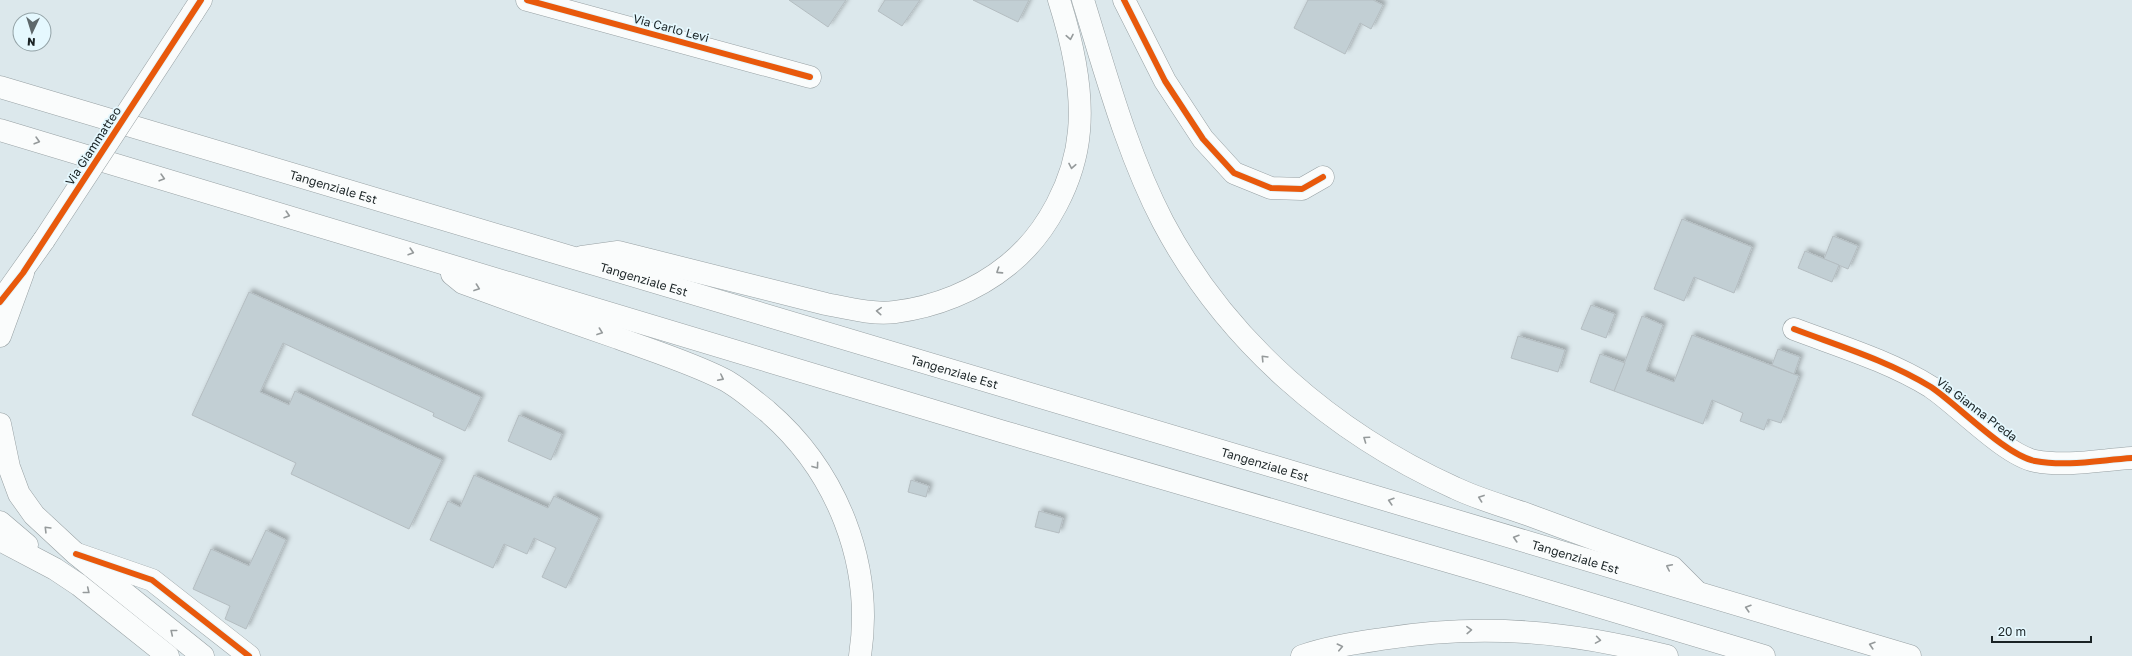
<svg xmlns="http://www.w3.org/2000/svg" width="2132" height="656" viewBox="0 0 2132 656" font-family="'Golos Text',sans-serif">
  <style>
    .building { fill: #c2cfd4; stroke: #b4bdc1; filter: url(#shadow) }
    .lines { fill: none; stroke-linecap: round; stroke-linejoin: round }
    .minor-casing { stroke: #97a0a3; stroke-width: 23 }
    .tertiary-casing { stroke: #97a0a3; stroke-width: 23 }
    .trunk-casing { stroke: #97a0a3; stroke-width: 23 }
    .minor { stroke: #fafcfc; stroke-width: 22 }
    .tertiary { stroke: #fafcfc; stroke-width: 22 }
    .trunk { stroke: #fafcfc; stroke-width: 22 }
    .tertiary-bridge-casing { stroke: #97a0a3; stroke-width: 23; stroke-linecap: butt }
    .tertiary-bridge { stroke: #fafcfc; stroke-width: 22 }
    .cycleway-casing { stroke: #e5f8fe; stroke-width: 8 }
    .cycleway { stroke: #e8590c; stroke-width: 6 }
    .oneway { stroke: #959a9b }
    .labels { text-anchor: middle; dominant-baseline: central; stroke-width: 3.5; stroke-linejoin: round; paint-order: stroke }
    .street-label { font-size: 12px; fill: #1a2325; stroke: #e5f8fe }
  </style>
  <defs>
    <filter id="shadow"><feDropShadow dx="3.5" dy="-3.5" stdDeviation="2" flood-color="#0004"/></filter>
  </defs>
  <rect width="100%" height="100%" fill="#dce8ec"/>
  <!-- building -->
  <g class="building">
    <path d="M789,0H846L828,27Z"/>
    <path d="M885,0H920L902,26L878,11Z"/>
    <path d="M973,0H1029L1018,22Z"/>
    <path d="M1308,0H1373L1383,5L1371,29L1360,23L1345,54L1294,28Z"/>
    <path d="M1682,219L1752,247L1734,293L1694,277L1684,301L1654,289Z"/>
    <path d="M1833,236L1858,246L1848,269L1824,259Z"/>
    <path d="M1805,251L1839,265L1832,282L1798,268Z"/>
    <path d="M249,292L481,397L465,431L433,416L434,413L283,343L260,392L289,405L295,391L442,460L409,529L291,474L296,463L192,415Z"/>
    <path d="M1591,305L1615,314L1606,338L1581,329Z"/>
    <path d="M1642,316L1663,325L1646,371L1674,382L1692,335L1799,376L1781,423L1768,419L1764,430L1740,421L1743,413L1712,400L1703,424L1614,391Z"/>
    <path d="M1518,336L1565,350L1558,372L1511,358Z"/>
    <path d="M1778,349L1800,357L1794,374L1772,365Z"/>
    <path d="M1600,354L1625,363L1614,391L1590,382Z"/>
    <path d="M519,415L562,434L551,460L508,441Z"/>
    <path d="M474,475L548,508L554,496L599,518L566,588L542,577L556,548L534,538L527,554L504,544L493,568L430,540L448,501L460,507Z"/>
    <path d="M911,480L929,486L926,497L908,492Z"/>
    <path d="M1039,511L1063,518L1059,533L1035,527Z"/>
    <path d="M266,530L286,540L246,629L225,619L230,606L193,589L211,549L249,566Z"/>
  </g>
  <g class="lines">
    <!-- minor casing -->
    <g class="minor-casing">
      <g id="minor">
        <path d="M527,0L810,77"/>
        <path d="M1124,0L1165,81L1203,139L1234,173L1271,188L1302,189L1323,177"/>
        <path d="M1794,329C1839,346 1889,361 1931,387C1958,405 2005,455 2035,461C2067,467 2100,460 2132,458"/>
        <path d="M77,554L152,580L249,656"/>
      </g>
    </g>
    <!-- tertiary casing -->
    <g class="tertiary-casing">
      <g id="tertiary">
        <path d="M192,14L201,0"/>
        <path d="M0,302L44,240"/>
      </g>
    </g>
    <!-- trunk casing -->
    <g class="trunk-casing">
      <g id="trunk">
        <path d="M1083,0C1106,74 1127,153 1163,222C1226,341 1333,433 1455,488C1478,499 1504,506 1529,515C1577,533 1624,550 1672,567L1695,590"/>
        <path id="s1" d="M0,87L1910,656"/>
        <path d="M0,130L1004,432L1481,571L1764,656"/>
        <path d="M582,257L618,252L826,304C847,308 873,315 895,312C935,307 976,291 1008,265C1047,234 1075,180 1079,131C1083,88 1072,41 1059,0"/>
        <path d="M452,274L463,283C515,302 566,320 618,338C653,351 689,362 723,379C739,387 753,400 767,411C837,471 874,564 860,656"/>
        <path d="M0,336L23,273"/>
        <path d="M0,424L9,467L19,494L34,515L76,554L203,656"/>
        <path d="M0,522L27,545"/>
        <path d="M0,540L55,569L79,585L168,656"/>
        <path d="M1302,656C1328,647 1356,643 1382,639C1483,623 1569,631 1667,656"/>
      </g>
    </g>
    <!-- minor -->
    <use href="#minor" class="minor"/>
    <!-- tertiary -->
    <use href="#tertiary" class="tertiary"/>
    <!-- trunk -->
    <use href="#trunk" class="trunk"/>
    <!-- tertiary-bridge casing -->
    <g class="tertiary-bridge-casing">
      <path id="tertiary-bridge" d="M44,240L192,14"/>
    </g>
    <!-- tertiary-bridge -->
    <use href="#tertiary-bridge" class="tertiary-bridge"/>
    <!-- cycleway casing -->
    <g class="cycleway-casing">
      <g id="cycleway">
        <path d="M527,0L810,77"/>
        <path d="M1124,0L1165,81L1203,139L1234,173L1271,188L1302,189L1323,177"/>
        <path d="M0,302L23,273L201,0"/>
        <path d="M1794,329C1839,346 1889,361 1931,387C1958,405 2005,455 2035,461C2067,467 2100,460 2132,458"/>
        <path d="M76,554L152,580L249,656"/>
      </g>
    </g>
    <!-- cycleway -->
    <use href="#cycleway" class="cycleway"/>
  </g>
  <!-- one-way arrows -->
  <defs><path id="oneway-chevron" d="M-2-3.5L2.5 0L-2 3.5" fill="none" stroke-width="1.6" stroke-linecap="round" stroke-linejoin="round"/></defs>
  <g class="oneway">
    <use href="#oneway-chevron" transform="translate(1070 37) rotate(79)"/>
    <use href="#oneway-chevron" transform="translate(37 141) rotate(16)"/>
    <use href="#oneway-chevron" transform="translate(1072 166) rotate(101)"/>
    <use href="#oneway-chevron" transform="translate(162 178) rotate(16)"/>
    <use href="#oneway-chevron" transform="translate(287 215) rotate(17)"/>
    <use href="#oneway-chevron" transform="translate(411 252) rotate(17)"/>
    <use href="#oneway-chevron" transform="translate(999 271) rotate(147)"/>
    <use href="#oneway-chevron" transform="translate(477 288) rotate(20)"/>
    <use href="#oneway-chevron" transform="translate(879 311) rotate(-176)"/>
    <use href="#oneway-chevron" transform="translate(600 332) rotate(20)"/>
    <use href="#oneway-chevron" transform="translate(1264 358) rotate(-134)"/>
    <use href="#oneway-chevron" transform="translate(721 378) rotate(27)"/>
    <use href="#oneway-chevron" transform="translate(1366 439) rotate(-145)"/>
    <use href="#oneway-chevron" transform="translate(816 466) rotate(54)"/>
    <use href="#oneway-chevron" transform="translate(1481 498) rotate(-160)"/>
    <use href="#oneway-chevron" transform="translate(1391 501) rotate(-163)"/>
    <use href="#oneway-chevron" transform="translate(47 529) rotate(-135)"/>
    <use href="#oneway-chevron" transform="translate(1516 538) rotate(-163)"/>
    <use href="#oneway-chevron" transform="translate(1669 567) rotate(-154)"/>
    <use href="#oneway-chevron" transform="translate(87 591) rotate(39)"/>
    <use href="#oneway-chevron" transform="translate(1748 608) rotate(-163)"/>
    <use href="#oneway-chevron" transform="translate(1469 630) rotate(-2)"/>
    <use href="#oneway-chevron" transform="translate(173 632) rotate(-141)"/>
    <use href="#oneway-chevron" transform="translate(1598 640) rotate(9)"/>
    <use href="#oneway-chevron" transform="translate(1872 645) rotate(-163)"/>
    <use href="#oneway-chevron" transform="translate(1340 647) rotate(-13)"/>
  </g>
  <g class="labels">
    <!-- street labels -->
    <g class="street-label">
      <text transform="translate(671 28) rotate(15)">Via Carlo Levi</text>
      <text transform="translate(93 146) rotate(-57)">Via Giammatteo</text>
      <text stroke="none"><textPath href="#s1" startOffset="348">Tangenziale Est</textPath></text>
      <text stroke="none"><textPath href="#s1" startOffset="672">Tangenziale Est</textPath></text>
      <text stroke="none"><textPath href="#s1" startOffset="996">Tangenziale Est</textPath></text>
      <text transform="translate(1977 409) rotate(37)">Via Gianna Preda</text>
      <text stroke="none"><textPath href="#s1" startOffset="1320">Tangenziale Est</textPath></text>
      <text stroke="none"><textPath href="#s1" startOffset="1644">Tangenziale Est</textPath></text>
    </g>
  </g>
  <!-- north arrow -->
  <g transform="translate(32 32) rotate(184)"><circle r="19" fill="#e5f8fe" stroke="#94a3a7"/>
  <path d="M0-3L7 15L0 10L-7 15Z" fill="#5e686b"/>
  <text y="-6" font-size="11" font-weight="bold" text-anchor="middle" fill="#1a2325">N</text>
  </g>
  <!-- scale -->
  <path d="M1992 636v6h99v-6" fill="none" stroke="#1a2325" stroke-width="2"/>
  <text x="1998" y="636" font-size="12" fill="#1a2325" stroke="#e5f8fe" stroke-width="3" paint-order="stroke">20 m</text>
</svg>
